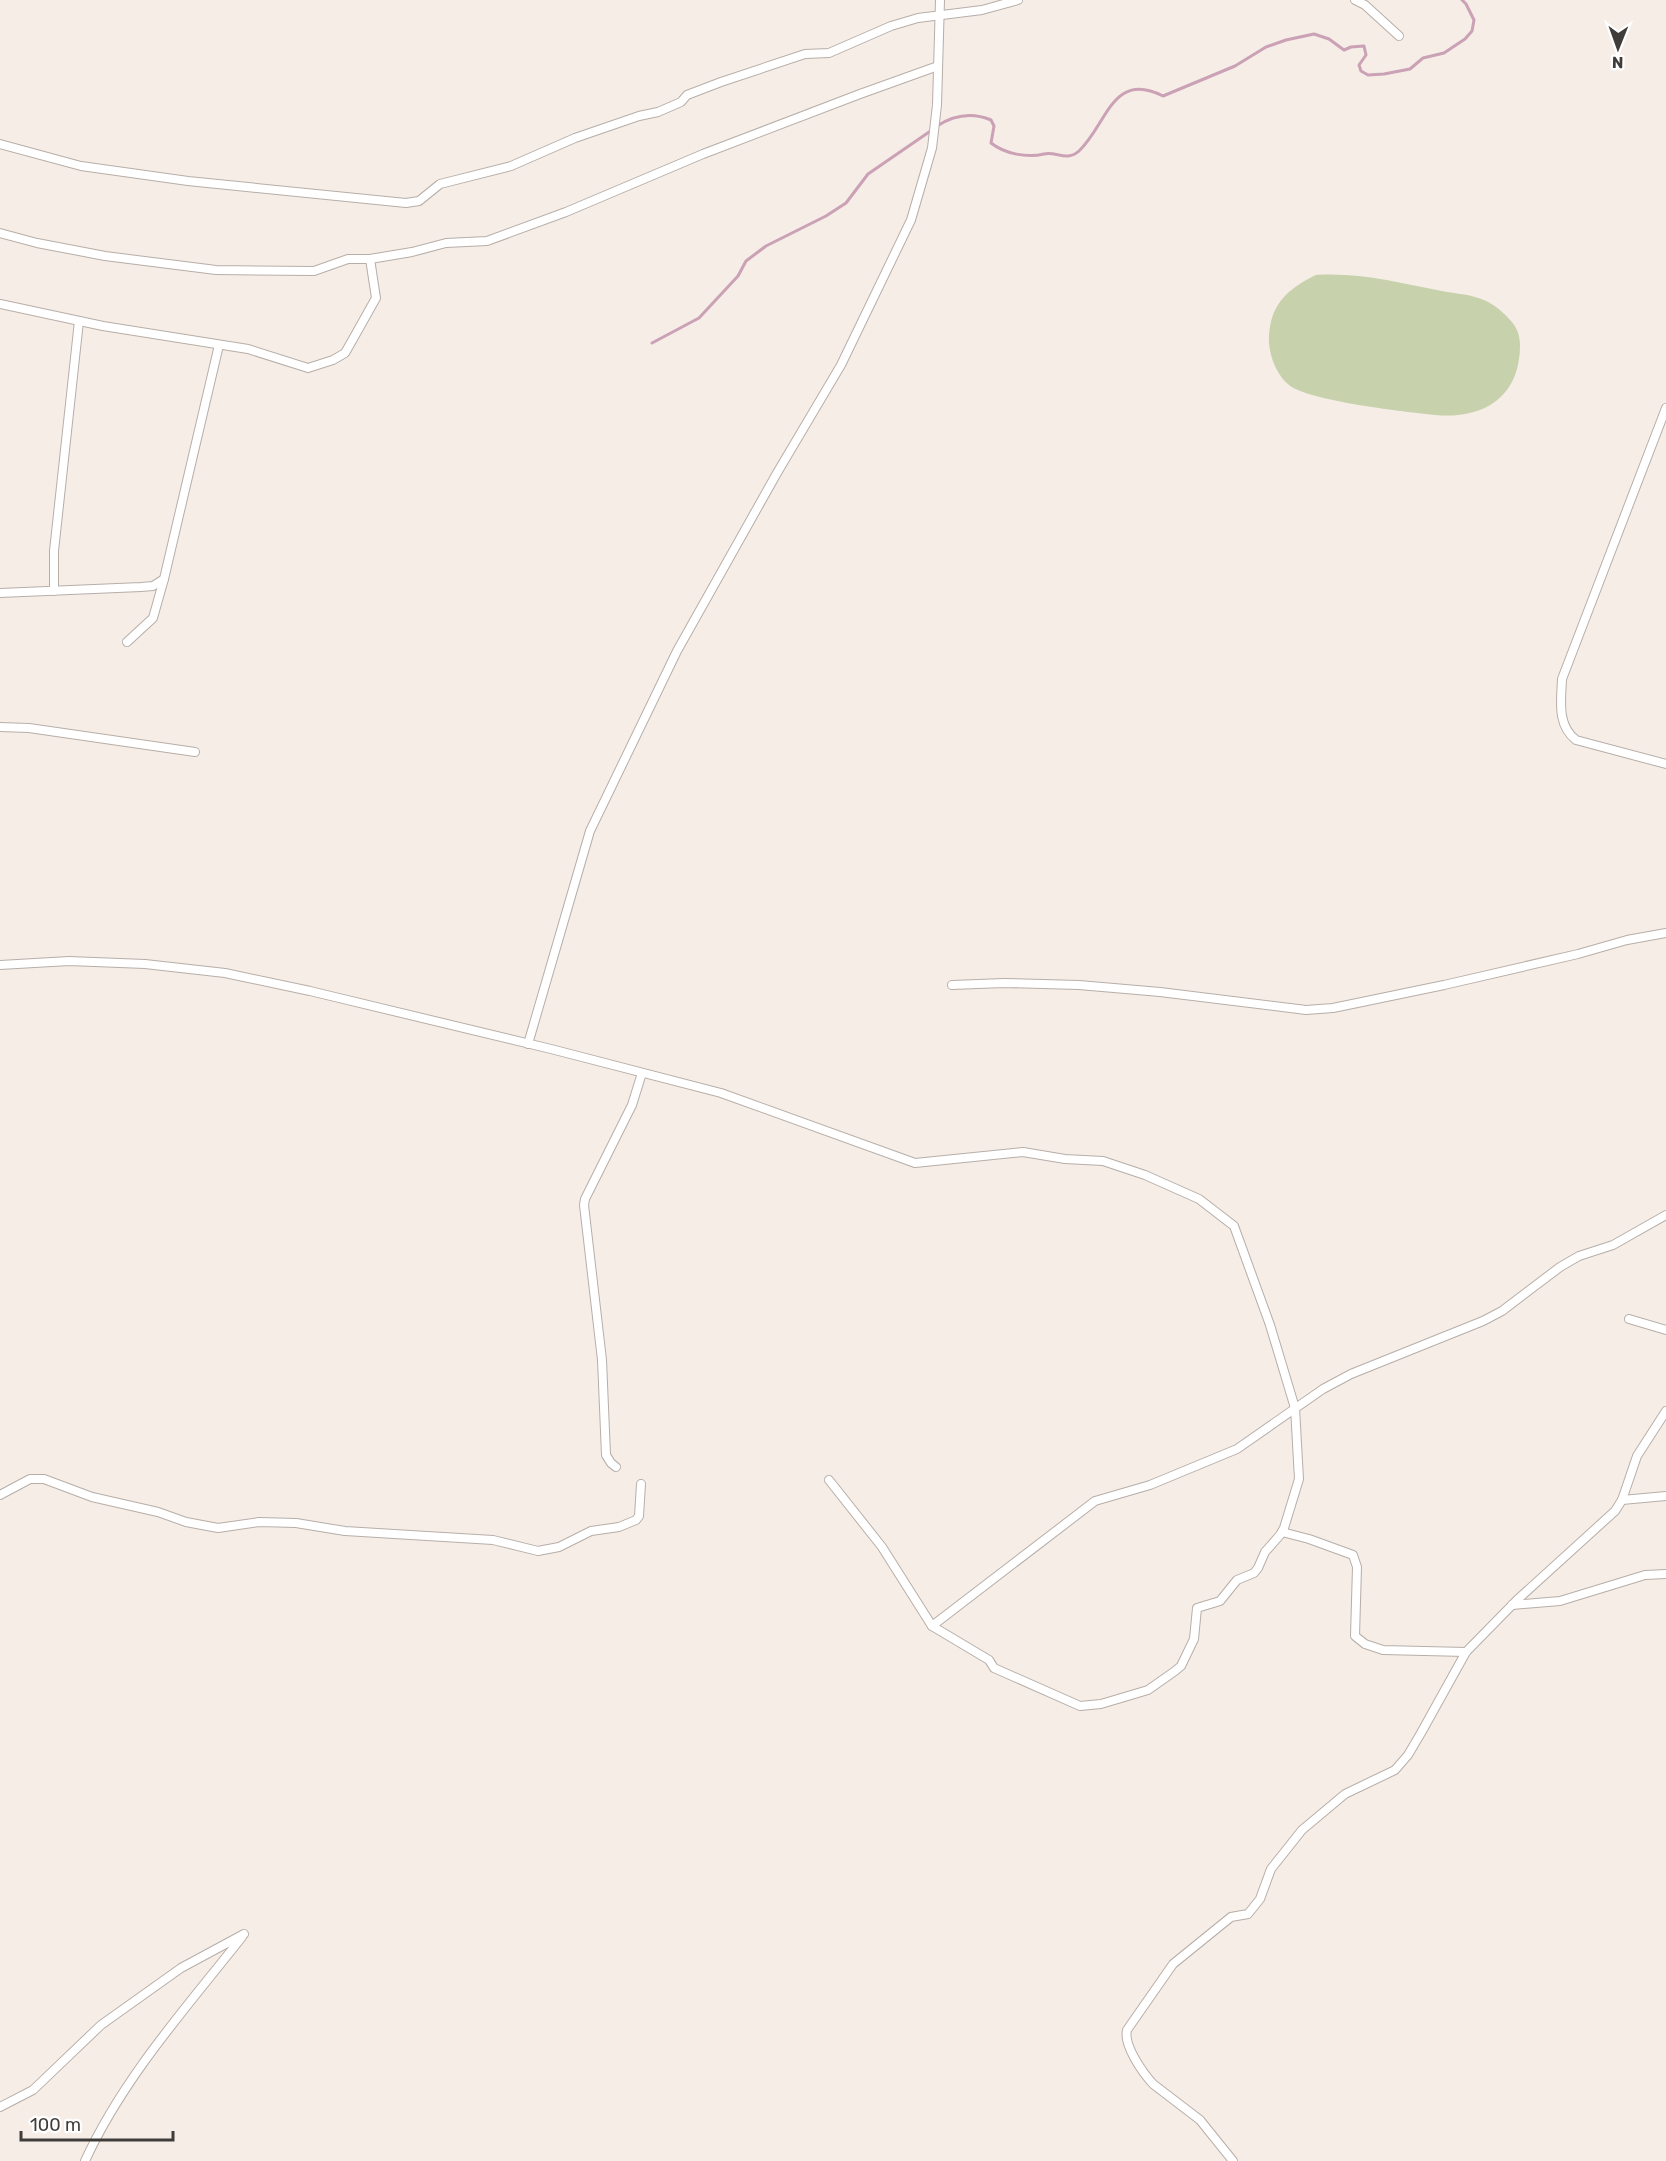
<svg xmlns="http://www.w3.org/2000/svg" width="1666" height="2161" viewBox="0 0 1666 2161" font-family="Rubik,sans-serif">
  <style>
    .green { fill: #c7d1ab }
    .lines { fill: none; stroke-linecap: round; stroke-linejoin: round }
    .stream { stroke: #caa1b5; stroke-width: 3 }
    .minor-casing { stroke: #b7aea8; stroke-width: 10 }
    .minor { stroke: #fff; stroke-width: 8 }
  </style>
  <rect width="100%" height="100%" fill="#f6ede7"/>
  <!-- green -->
  <path class="green" d="M1316,275C1359,272 1400,283 1442,291C1456,294 1472,294 1486,301C1495,305 1504,313 1511,321C1521,332 1521,345 1519,359C1513,403 1476,419 1435,415C1407,412 1308,401 1289,385C1273,372 1266,346 1270,327C1274,300 1293,286 1316,275Z"/>
  <g class="lines">
    <!-- stream -->
    <g class="stream">
      <path d="M937,126C954,115 972,112 991,120L994,126L991,143C1005,154 1027,158 1044,154C1056,151 1067,162 1079,151C1107,125 1112,70 1163,96L1235,66L1266,47L1286,40L1314,34L1329,39L1344,50L1351,47L1364,46L1366,55L1359,65L1361,71L1368,75L1384,74L1410,69L1423,58L1444,53L1465,39L1472,31L1474,20L1466,4L1462,0"/>
      <path d="M652,343L699,318L738,276L746,261L766,246L826,216L846,203L868,174L932,130"/>
    </g>
    <!-- minor casing -->
    <g class="minor-casing">
      <g id="minor">
        <path d="M1355,0L1365,5L1399,36"/>
        <path d="M0,144L81,166L188,181L406,203L419,201L440,184L511,166L575,138L639,116L658,112L681,102L687,95L721,82L805,54L829,53L891,26L918,18L982,10L1018,0"/>
        <path d="M0,233L37,243L105,256L216,270L314,271L348,259H370L412,252L446,243L487,241L566,212L703,154L860,94L938,66"/>
        <path d="M0,304L103,326L248,349L308,368L333,360L345,353L353,339L376,298L370,259"/>
        <path d="M1666,408L1562,679C1561,702 1557,725 1576,740L1666,764"/>
        <path d="M54,591V551L79,321"/>
        <path d="M0,593L141,587L153,586L164,579L219,345"/>
        <path d="M127,642L153,618L164,579"/>
        <path d="M0,727L29,728L195,752"/>
        <path d="M0,965L69,961L145,964L225,973L310,991L551,1049L721,1093L915,1163L1023,1152L1065,1159L1103,1161L1145,1175L1199,1199L1234,1226L1270,1325L1295,1408L1299,1479L1284,1528L1280,1535L1265,1552L1258,1568L1254,1573L1237,1580L1220,1601L1197,1608L1194,1639L1181,1666L1175,1671L1148,1690L1101,1704L1080,1706L994,1668L989,1660L932,1626L882,1547L829,1480"/>
        <path d="M952,985L1004,983L1079,985L1160,992L1306,1010L1333,1008L1444,985L1578,954L1627,940L1666,933"/>
        <path d="M528,1044L590,831L677,651L777,473L841,365L911,220L932,148L937,105L940,0"/>
        <path d="M1629,1319L1666,1330"/>
        <path d="M616,1467L611,1463L606,1455L602,1360L584,1205L585,1199L632,1105L642,1073"/>
        <path d="M0,1495L30,1479H44L92,1497L158,1512L186,1522L218,1528L259,1522L296,1523L345,1531L493,1540L538,1551L559,1547L591,1531L619,1527L636,1520L639,1516L641,1484"/>
        <path d="M1622,1500L1666,1496"/>
        <path d="M1282,1532L1309,1539L1353,1555L1357,1567L1355,1636L1365,1644L1383,1650L1466,1652"/>
        <path d="M1512,1605L1560,1601L1645,1575L1666,1574"/>
        <path d="M932,1626L1095,1501L1150,1485L1237,1449L1323,1389L1351,1374L1483,1321L1502,1311L1560,1267L1579,1256L1613,1245L1666,1215"/>
        <path d="M0,2107L33,2090L101,2025L181,1968L244,1934"/>
        <path d="M85,2161C123,2078 186,2008 242,1937"/>
        <path d="M1233,2161L1200,2120L1153,2084C1143,2073 1123,2045 1127,2030L1173,1964L1231,1917L1248,1914L1260,1899L1271,1869L1302,1830L1345,1794L1395,1770L1408,1755L1421,1733L1466,1652L1517,1600L1615,1511L1622,1500L1637,1456L1666,1411"/>
      </g>
    </g>
    <!-- minor -->
    <use href="#minor" class="minor"/>
  </g>
  <!-- north arrow -->
  <g transform="translate(1618 48) rotate(181)" stroke="#ffffff" stroke-width="4.5" paint-order="stroke">
  <path d="M0-4.5L10 22L0 15L-10 22Z" fill="#403c3a"/>
  <text y="-9" font-size="16" font-weight="bold" text-anchor="middle" fill="#403c3a">N</text>
  </g>
  <!-- scale -->
  <path d="M21 2131v9h152v-9" fill="none" stroke="#403c3a" stroke-width="3"/>
  <text x="30" y="2131" font-size="18" fill="#403c3a" stroke="#ffffff" stroke-width="4.5" paint-order="stroke">100 m</text>
</svg>
